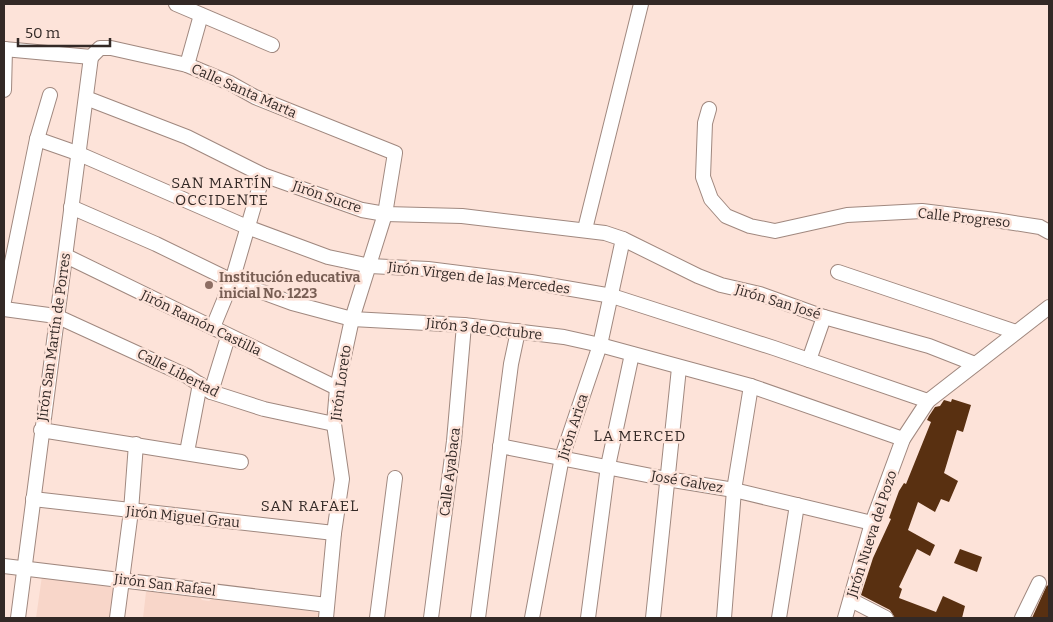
<svg xmlns="http://www.w3.org/2000/svg" width="1053" height="622" viewBox="0 0 1053 622" font-family="Bitter,serif">
  <style>
    .built { fill: #f8d6c9 }
    .building { fill: #593011 }
    .lines { fill: none; stroke-linecap: round; stroke-linejoin: round }
    .minor-casing { stroke: #a0887f; stroke-width: 16 }
    .minor { stroke: #fff; stroke-width: 14 }
    .education-dot { fill: #8d6e63; stroke: #fde3d9; stroke-width: 2 }
    .labels { text-anchor: middle; dominant-baseline: central; stroke-width: 5; stroke-linejoin: round; paint-order: stroke }
    .street-label { font-size: 14px; fill: #332926; stroke: #fde3d9 }
    .education-label { font-size: 14px; font-weight: bold; fill: #785e54; stroke: #fde3d9; text-anchor: start }
    .neighbourhood-label { font-size: 15px; letter-spacing: 1px; fill: #332926; stroke: #fde3d9 }
  </style>
  <rect width="100%" height="100%" fill="#fde3d9"/>
  <!-- built -->
  <g class="built">
    <path d="M42,576L119,584L114,618H36Z"/>
    <path d="M151,588L197,593L202,600L209,601L217,596L326,614L328,618H143L146,592Z"/>
  </g>
  <!-- building -->
  <g class="building">
    <path d="M952,399L971,405L963,432L957,430L944,473L958,481L949,502L941,499L935,512L918,502L908,530L935,545L930,556L917,549L899,587L902,589L899,598L936,612L943,596L965,606L962,618H895L890,610L861,595L873,558L891,519L889,518L899,491L904,483L906,484L931,422L927,420L929,416L935,407L940,406L944,400L951,402Z"/>
    <path d="M960,549L982,557L977,572L954,563Z"/>
    <path d="M1047,585L1049,587V618H1032Z"/>
  </g>
  <g class="lines">
    <!-- minor casing -->
    <g class="minor-casing">
      <g id="minor">
        <path d="M176,4L272,45"/>
        <path d="M4,49L91,57"/>
        <path d="M91,57L100,48H111L187,65L230,83L255,97L395,153L385,214L352,319L337,388L334,424L342,479L334,533L326,618"/>
        <path d="M187,65L201,15"/>
        <path d="M4,90L5,49"/>
        <path d="M86,98L187,137L263,175L362,210L385,214L462,216L605,233L623,239L698,276L721,285L760,294L824,317L929,346L975,364"/>
        <path d="M709,109L705,123L703,177L711,199L726,216L750,226L775,231L847,215L922,211L995,220L1040,227L1049,232"/>
        <path d="M37,139L77,153L247,227L328,257L370,266L428,269L531,282L612,296L774,348L928,401"/>
        <path d="M71,207L156,244L232,281L292,303L352,319L464,325L564,337L600,345L751,386L903,439"/>
        <path d="M585,229L641,4"/>
        <path d="M66,256L337,388"/>
        <path d="M838,272L1016,332"/>
        <path d="M4,301L37,139L50,95"/>
        <path d="M4,309L56,316L187,376L211,392L264,409L334,424"/>
        <path d="M213,327L232,281L263,175"/>
        <path d="M809,360L824,317"/>
        <path d="M211,392L228,337"/>
        <path d="M41,430L241,462"/>
        <path d="M500,446L667,479L734,490L872,523"/>
        <path d="M187,452L200,384"/>
        <path d="M33,499L334,533"/>
        <path d="M4,566L327,605"/>
        <path d="M851,600L886,618"/>
        <path d="M18,618L91,57"/>
        <path d="M117,618L131,511L136,444"/>
        <path d="M377,618L395,478"/>
        <path d="M431,618L454,441L464,325"/>
        <path d="M478,618L511,364L518,331"/>
        <path d="M532,618L562,457L600,345L623,239"/>
        <path d="M588,618L608,466L632,354"/>
        <path d="M653,618L679,368"/>
        <path d="M724,618L734,490L751,386"/>
        <path d="M779,618L797,505"/>
        <path d="M845,618L872,523L903,439L928,401L1049,307"/>
        <path d="M1022,618L1039,583"/>
      </g>
    </g>
    <!-- minor -->
    <use href="#minor" class="minor"/>
  </g>
  <!-- markers -->
  <circle class="education-dot" cx="209" cy="285" r="5"/>
  <g class="labels">
    <!-- street labels -->
    <g class="street-label">
      <text transform="translate(244 91) rotate(24)">Calle Santa Marta</text>
      <text transform="translate(327 197) rotate(19)">Jirón Sucre</text>
      <text transform="translate(964 218) rotate(6)">Calle Progreso</text>
      <text transform="translate(479 278) rotate(7)">Jirón Virgen de las Mercedes</text>
      <text transform="translate(778 302) rotate(17)">Jirón San José</text>
      <text transform="translate(201 323) rotate(26)">Jirón Ramón Castilla</text>
      <text transform="translate(484 329) rotate(6)">Jirón 3 de Octubre</text>
      <text transform="translate(54 337) rotate(-82)">Jirón San Martín de Porres</text>
      <text transform="translate(178 373) rotate(27)">Calle Libertad</text>
      <text transform="translate(341 383) rotate(-82)">Jirón Loreto</text>
      <text transform="translate(573 427) rotate(-72)">Jirón Arica</text>
      <text transform="translate(450 472) rotate(-83)">Calle Ayabaca</text>
      <text transform="translate(687 482) rotate(10)">José Galvez</text>
      <text transform="translate(183 517) rotate(6)">Jirón Miguel Grau</text>
      <text transform="translate(872 534) rotate(-72)">Jirón Nueva del Pozo</text>
      <text transform="translate(165 585) rotate(7)">Jirón San Rafael</text>
    </g>
    <!-- education labels -->
    <g class="education-label">
      <text x="219" y="277">Institución educativa<tspan x="219" dy="16">inicial No. 1223</tspan></text>
    </g>
    <!-- neighbourhood labels -->
    <g class="neighbourhood-label">
      <text x="222" y="183">SAN MARTÍN<tspan x="222" dy="17">OCCIDENTE</tspan></text>
      <text x="640" y="436">LA MERCED</text>
      <text x="310" y="506">SAN RAFAEL</text>
    </g>
  </g>
  <!-- border -->
  <rect width="1053" height="622" fill="none" stroke="#332926" stroke-width="10"/>
  <!-- scale -->
  <path d="M18 38v8h92v-8" fill="none" stroke="#332926" stroke-width="2.5"/>
  <text x="25" y="38" font-size="15" fill="#332926" stroke="#fde3d9" stroke-width="4" paint-order="stroke">50 m</text>
</svg>
